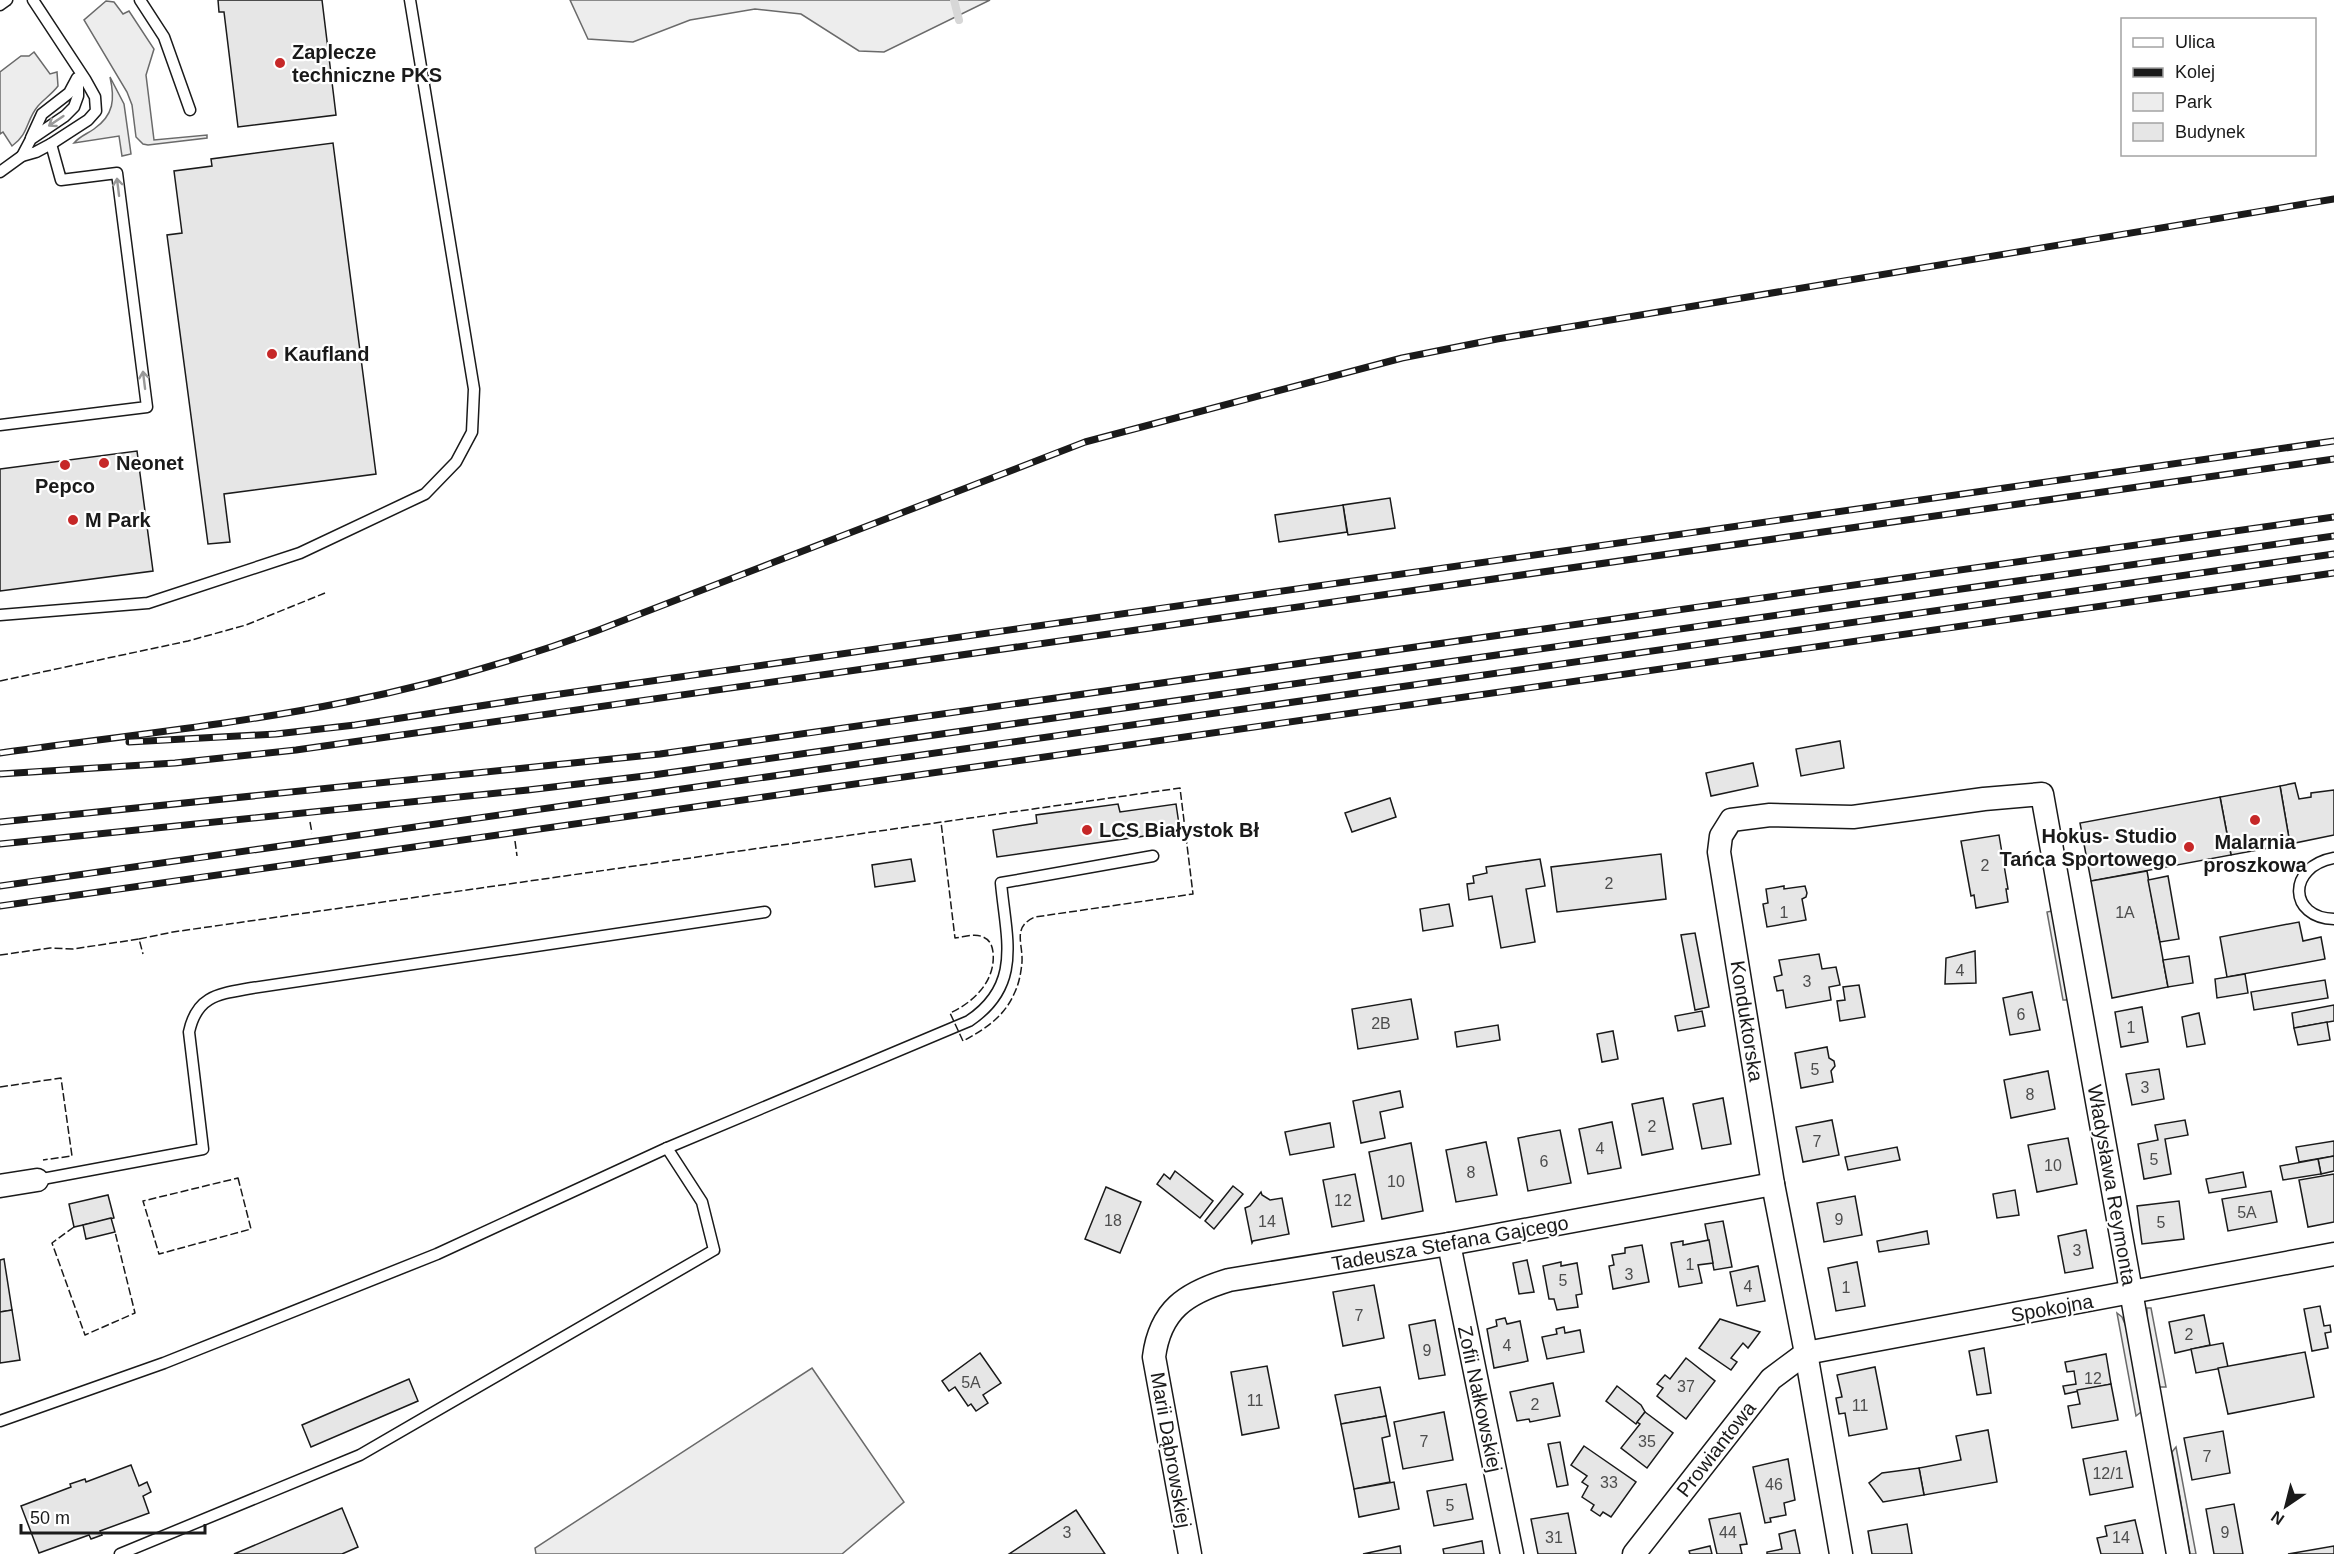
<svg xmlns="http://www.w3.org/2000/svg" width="2334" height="1554" viewBox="0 0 2334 1554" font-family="Helvetica,sans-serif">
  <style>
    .green { fill: #ededed; stroke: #6a6a6a; stroke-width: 1.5 }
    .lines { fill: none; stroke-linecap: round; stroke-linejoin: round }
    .stream { stroke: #d7d7d7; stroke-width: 8 }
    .building { fill: #e6e6e6; stroke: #1a1a1a; stroke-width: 1.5 }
    .service-casing { stroke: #1a1a1a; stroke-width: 13 }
    .minor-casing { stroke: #1a1a1a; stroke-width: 25 }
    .service { stroke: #fff; stroke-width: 10 }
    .minor { stroke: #fff; stroke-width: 22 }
    .rail-casing { stroke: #1a1a1a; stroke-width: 7 }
    .rail { stroke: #fff; stroke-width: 4.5; stroke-dasharray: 14; stroke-linecap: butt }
    .fence { stroke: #1a1a1a; stroke-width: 1.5; stroke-dasharray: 8 3; stroke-linecap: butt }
    .oneway { stroke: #989898 }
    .poi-dot { fill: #c62828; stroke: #fff; stroke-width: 2 }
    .labels { text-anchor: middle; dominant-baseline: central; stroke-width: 4.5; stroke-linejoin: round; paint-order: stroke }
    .number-label { font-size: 16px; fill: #4d4d4d }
    .poi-label { font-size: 20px; font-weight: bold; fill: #1a1a1a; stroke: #fff; text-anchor: start }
    .street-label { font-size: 20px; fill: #1a1a1a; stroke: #fff }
  </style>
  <rect width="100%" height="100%" fill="#fff"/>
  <!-- green -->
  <g class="green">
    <path d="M570,0H990L884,52L859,51L801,14L755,9L690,20L633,42L588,39Z"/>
    <path d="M106,1L114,2L123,14L129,11L154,49L146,75L154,140L207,135V138L148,145L143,144L136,137L132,105L127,92L84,20Z"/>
    <path d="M34,52L50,74L57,72L58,86C52,94 44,99 38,106C26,120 29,134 12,146L3,132L0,134V72L21,56H29Z"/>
    <path d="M110,77L124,104L131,154L122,156L119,136L74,143C80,136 87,134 94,129C114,115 115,99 110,77Z"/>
    <path d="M2052,911L2068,997L2066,1000H2063L2047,912Z"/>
    <path d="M2147,1308H2151L2166,1387H2159L2147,1323Z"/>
    <path d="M2117,1313L2122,1317L2127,1329L2141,1412L2136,1416Z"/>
    <path d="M812,1368L904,1502L842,1554H536L535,1548Z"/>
    <path d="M2176,1447L2196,1554H2190L2172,1452Z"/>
  </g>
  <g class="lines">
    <!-- stream -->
    <path class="stream" d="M954,0L959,20"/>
  </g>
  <!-- building -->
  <g class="building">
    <path d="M218,0H322L336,115L238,127L224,12H219Z"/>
    <path d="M333,143L376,474L224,494L230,542L208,544L167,235L182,233L174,171L212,166L211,159Z"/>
    <path d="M137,451L153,571L0,591V469Z"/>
    <path d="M1390,498L1395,528L1348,535L1343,505Z"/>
    <path d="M1343,505L1347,532L1279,542L1275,515Z"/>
    <path d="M1840,741L1844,768L1801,776L1796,749Z"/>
    <path d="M1753,763L1758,786L1711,796L1706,773Z"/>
    <path d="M2295,783L2299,799L2311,797V793L2334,790V835L2290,844L2280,786Z"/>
    <path d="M2280,786L2290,844L2231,855L2220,797Z"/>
    <path d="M2220,797L2231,855L2091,881L2080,823Z"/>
    <path d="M1390,798L1396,817L1352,832L1345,813Z"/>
    <path d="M1118,804L1120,812L1176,804L1180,831L997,857L993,830L1037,823L1036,815Z"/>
    <path d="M1999,835L2008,889H2006L2008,902L1976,908L1974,895L1971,896L1961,841Z"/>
    <path d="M1661,854L1666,899L1557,912L1551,867Z"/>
    <path d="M911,859L915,881L875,887L872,865Z"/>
    <path d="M1540,859L1545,886L1526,889L1535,942L1501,948L1492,896L1469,900L1467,884L1474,883L1473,876L1487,873L1486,867Z"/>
    <path d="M2147,871L2168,987L2112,998L2091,881Z"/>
    <path d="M2168,876L2179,939L2160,942L2148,880Z"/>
    <path d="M1784,886V889L1805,886L1807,893L1806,897L1802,899L1806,920L1767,927L1763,904L1768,903L1766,889Z"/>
    <path d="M1449,904L1453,926L1423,931L1420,909Z"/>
    <path d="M2299,922L2303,941L2321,937L2325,959L2227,977L2220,937Z"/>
    <path d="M1695,933L1709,1007L1695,1010L1681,935Z"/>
    <path d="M1975,951L1976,983L1945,984L1946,958Z"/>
    <path d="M1819,954L1822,969L1836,967L1840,985L1829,987L1831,1000L1786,1008L1783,990L1777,991L1774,977L1782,975L1779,960Z"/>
    <path d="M2189,956L2193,983L2168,987L2163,960Z"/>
    <path d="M2245,974L2248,993L2217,998L2215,979Z"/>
    <path d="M2325,980L2328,998L2254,1010L2251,992Z"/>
    <path d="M1859,985L1865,1017L1840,1021L1837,1001L1845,1000L1843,987Z"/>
    <path d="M2032,992L2040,1030L2010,1035L2003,998Z"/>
    <path d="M1411,999L1418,1039L1358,1049L1352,1009Z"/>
    <path d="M2334,1005V1021L2294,1028L2292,1013Z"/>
    <path d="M2142,1007L2148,1042L2121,1047L2115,1012Z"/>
    <path d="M1702,1011L1705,1026L1678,1031L1675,1016Z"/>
    <path d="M2199,1013L2205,1044L2187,1047L2182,1017Z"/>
    <path d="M2327,1022L2330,1040L2298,1045L2294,1028Z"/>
    <path d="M1498,1025L1500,1040L1457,1047L1455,1032Z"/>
    <path d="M1613,1031L1618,1059L1602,1062L1597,1034Z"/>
    <path d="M1827,1047L1829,1058L1834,1061L1835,1066L1831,1071L1833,1082L1801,1088L1795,1053Z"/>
    <path d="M2159,1069L2164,1099L2132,1105L2126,1074Z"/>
    <path d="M2048,1071L2055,1109L2011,1118L2004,1080Z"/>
    <path d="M1400,1091L1403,1107L1380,1112L1385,1138L1361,1143L1353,1101Z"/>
    <path d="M1663,1098L1673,1149L1642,1155L1632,1104Z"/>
    <path d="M1723,1098L1731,1144L1702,1149L1693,1104Z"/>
    <path d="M1832,1120L1839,1155L1803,1162L1796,1127Z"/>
    <path d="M2185,1120L2188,1135L2165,1139L2171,1174L2144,1179L2138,1144L2158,1140L2155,1125Z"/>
    <path d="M1612,1122L1621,1168L1588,1174L1579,1129Z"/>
    <path d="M1330,1123L1334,1147L1290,1155L1285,1132Z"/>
    <path d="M1560,1130L1571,1183L1528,1191L1518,1138Z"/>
    <path d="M2068,1138L2077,1184L2037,1192L2028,1145Z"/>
    <path d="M2334,1141V1156L2299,1162L2296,1147Z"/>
    <path d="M1486,1142L1497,1195L1456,1202L1446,1150Z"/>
    <path d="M1411,1143L1423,1211L1382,1219L1369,1152Z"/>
    <path d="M1897,1147L1900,1160L1848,1170L1845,1157Z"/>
    <path d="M2334,1156V1171L2321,1174L2318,1159Z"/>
    <path d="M2318,1159L2321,1174L2283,1180L2280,1166Z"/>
    <path d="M1175,1171L1213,1201L1200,1218L1157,1184L1164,1174L1170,1179Z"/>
    <path d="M2243,1172L2246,1187L2209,1193L2206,1179Z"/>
    <path d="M1355,1174L1364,1221L1332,1227L1323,1180Z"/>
    <path d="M2334,1174V1222L2308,1227L2299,1180Z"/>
    <path d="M1233,1186L1243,1194L1214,1229L1205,1221Z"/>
    <path d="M1106,1187L1141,1202L1120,1253L1085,1239Z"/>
    <path d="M2015,1190L2019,1215L1997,1218L1993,1194Z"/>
    <path d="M2271,1191L2277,1222L2228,1231L2222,1199Z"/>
    <path d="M1261,1192L1262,1195L1270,1200L1282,1198L1289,1234L1253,1241L1252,1243L1245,1208L1250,1206Z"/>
    <path d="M108,1195L114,1218L74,1227L69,1204Z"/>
    <path d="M1855,1196L1862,1235L1824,1242L1817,1203Z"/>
    <path d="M2179,1201L2184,1239L2142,1244L2137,1206Z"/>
    <path d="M111,1218L115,1232L86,1239L83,1225Z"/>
    <path d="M1723,1221L1732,1267L1714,1270L1705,1224Z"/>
    <path d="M2086,1230L2093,1268L2065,1273L2058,1236Z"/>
    <path d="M1927,1231L1929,1244L1879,1252L1877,1241Z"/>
    <path d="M1709,1240L1713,1263L1698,1265L1702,1283L1679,1287L1671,1243L1683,1241V1245Z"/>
    <path d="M1642,1245L1649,1282L1613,1289L1609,1266L1614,1265L1612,1255L1625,1253V1248Z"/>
    <path d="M4,1259L12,1310L0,1312V1260Z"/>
    <path d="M1527,1260L1534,1292L1519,1294L1513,1263Z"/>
    <path d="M1561,1262V1266L1577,1263L1582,1294L1576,1295L1578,1307L1557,1310L1554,1299H1549L1543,1266Z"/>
    <path d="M1857,1262L1865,1306L1836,1311L1828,1268Z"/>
    <path d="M1758,1266L1765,1301L1737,1306L1730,1272Z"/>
    <path d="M1374,1285L1384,1338L1343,1346L1333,1292Z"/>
    <path d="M2320,1306L2324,1326L2330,1325L2331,1332L2325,1333L2328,1348L2312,1351L2304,1309Z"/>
    <path d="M12,1310L20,1360L0,1363V1312Z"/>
    <path d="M2204,1315L2210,1345L2175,1353L2169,1322Z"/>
    <path d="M1505,1318L1507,1324L1520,1321L1528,1361L1494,1368L1487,1329L1497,1326L1496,1320Z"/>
    <path d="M1720,1319L1760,1332L1748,1348L1743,1343L1731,1358L1737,1362L1731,1370L1699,1348Z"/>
    <path d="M1435,1320L1445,1375L1419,1379L1409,1325Z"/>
    <path d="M1564,1327L1565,1333L1580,1330L1584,1352L1547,1359L1542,1337L1557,1334L1556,1329Z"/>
    <path d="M2223,1343L2228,1367L2196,1373L2191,1349Z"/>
    <path d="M1984,1348L1991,1393L1977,1395L1969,1351Z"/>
    <path d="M2305,1352L2314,1397L2228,1414L2218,1368Z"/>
    <path d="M980,1353L1001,1383L983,1395L988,1403L976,1411L971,1404L968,1406L955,1387L949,1391L942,1381Z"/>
    <path d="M2106,1354L2111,1384L2065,1394L2063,1386L2076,1384L2074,1371L2067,1372L2065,1362Z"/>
    <path d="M1686,1358L1715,1381L1686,1419L1657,1396L1663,1388L1657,1384L1665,1375L1670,1379Z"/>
    <path d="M1267,1366L1279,1428L1242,1435L1231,1372Z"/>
    <path d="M1875,1367L1887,1429L1849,1436L1845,1413L1839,1414L1836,1398L1842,1397L1837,1375Z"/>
    <path d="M409,1379L418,1401L311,1447L302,1425Z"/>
    <path d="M1553,1383L1560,1416L1530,1422L1529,1419L1517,1421L1510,1392Z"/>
    <path d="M2111,1384L2118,1420L2072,1428L2068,1406L2080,1404L2077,1390Z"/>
    <path d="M1617,1386L1641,1405L1645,1412L1636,1424L1606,1401Z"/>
    <path d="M1380,1387L1386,1416L1341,1424L1335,1395Z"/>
    <path d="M1444,1412L1453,1460L1403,1469L1394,1422Z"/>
    <path d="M1645,1412L1673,1433L1647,1468L1621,1448L1640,1424L1637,1422Z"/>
    <path d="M1386,1416L1390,1436L1382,1438L1390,1482L1354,1489L1341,1424Z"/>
    <path d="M1988,1430L1997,1482L1924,1495L1919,1468L1961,1460L1956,1436Z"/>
    <path d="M2223,1431L2230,1473L2192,1480L2184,1438Z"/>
    <path d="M1560,1442L1568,1485L1557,1487L1548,1444Z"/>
    <path d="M1584,1446L1636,1482L1611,1517L1603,1512L1600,1516L1591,1510L1594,1505L1582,1497L1588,1486L1582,1482L1587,1476L1571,1465Z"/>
    <path d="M2126,1451L2133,1487L2090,1495L2083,1459Z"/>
    <path d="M1788,1459L1795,1500L1784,1503L1786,1515L1770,1518L1771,1522L1765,1523L1753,1467Z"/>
    <path d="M131,1465L139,1486L147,1482L151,1492L143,1496L149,1513L100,1531L102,1535L91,1539L89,1535L39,1553L21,1506L71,1487L70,1484L85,1479L86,1482Z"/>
    <path d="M1919,1468L1924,1495L1883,1502L1869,1483L1882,1473Z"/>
    <path d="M1394,1482L1399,1509L1359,1517L1354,1489Z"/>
    <path d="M1466,1484L1473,1519L1434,1526L1427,1491Z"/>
    <path d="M2234,1504L2243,1554H2214L2206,1509Z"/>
    <path d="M342,1508L358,1547L342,1554H234Z"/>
    <path d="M1076,1510L1105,1554H1009Z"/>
    <path d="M1568,1513L1576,1554H1538L1531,1519Z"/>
    <path d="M1740,1513L1747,1544L1740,1545L1742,1554H1717L1709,1519Z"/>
    <path d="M2135,1520L2143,1554H2101L2097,1538L2107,1536L2105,1526Z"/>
    <path d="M1907,1524L1912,1554H1872L1868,1531Z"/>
    <path d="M1795,1530L1800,1554H1767V1552L1782,1549L1779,1534Z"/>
    <path d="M1482,1541L1484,1554H1444L1443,1549Z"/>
    <path d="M1400,1546L1401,1554H1363Z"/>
    <path d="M1710,1546L1712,1554H1690L1689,1551Z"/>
    <path d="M2334,1546V1554H2288Z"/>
  </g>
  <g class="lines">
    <!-- service casing -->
    <g class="service-casing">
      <g id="service">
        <path d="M140,0L164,37L190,110"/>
        <path d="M0,5L7,0"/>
        <path d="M31,138L42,114L69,93L77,78"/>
        <path d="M22,156L31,139L65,116L74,107L78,96V80"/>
        <path d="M0,172L22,156L36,152L51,144L88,120L96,111L95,97L85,79L33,0"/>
        <path d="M0,425L147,407L117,173L61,180L51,144"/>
        <path d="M0,615L148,603L300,553L425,494L456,462L472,432L474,389L410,0"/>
        <path d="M2334,858C2286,867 2289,918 2334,919"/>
        <path d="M37,1180L203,1149L189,1032C197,995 219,994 252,988L765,912"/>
        <path d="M0,1421L164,1363L437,1254L667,1148L969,1021C1023,985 1006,938 1001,883L1153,856"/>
        <path d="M120,1554L360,1455L714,1250L702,1202L667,1148"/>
      </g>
    </g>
    <!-- minor casing -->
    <g class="minor-casing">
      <g id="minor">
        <path d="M0,1186L37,1180"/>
        <path d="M1449,1244L1512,1554"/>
        <path d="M1190,1554L1154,1357C1160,1310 1186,1293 1229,1280L1449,1244L1773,1184"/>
        <path d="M1634,1554L1771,1379L1806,1353L2334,1254"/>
        <path d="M1841,1554L1806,1353L1773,1184L1719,852L1721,836L1731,820L1770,815L1853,817L1984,799L2042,794L2178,1554"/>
      </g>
    </g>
    <!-- service -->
    <use href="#service" class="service"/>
    <!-- minor -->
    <use href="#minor" class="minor"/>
    <!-- rail casing -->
    <g class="rail-casing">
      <g id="rail">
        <path d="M129,742L276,734L355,725L532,698L2334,441"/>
        <path d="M0,753C115,737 232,725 346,702C431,685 515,661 596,631L1085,442L1402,358L1497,339L2334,199"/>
        <path d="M0,774L175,763L296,750L2334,459"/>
        <path d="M0,822L660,754L2334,517"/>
        <path d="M0,844L528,790L653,775L2334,536"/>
        <path d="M0,886L2334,554"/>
        <path d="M0,906L2334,573"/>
      </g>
    </g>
    <!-- rail -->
    <use href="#rail" class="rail"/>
    <!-- fence -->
    <g class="fence">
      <path d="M0,681L188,641L246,625L325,593"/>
      <path d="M310,822L312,833"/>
      <path d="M515,841L517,856"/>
      <path d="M139,939L173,932L1180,788L1193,894L1035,917C1012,927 1023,943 1022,962C1021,973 1019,984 1014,994C1004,1017 984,1030 963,1041L950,1013C974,1002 996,981 993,952C992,945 990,940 983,937C975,933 964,937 955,938L941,822"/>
      <path d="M0,955L50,948L73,949L139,939L143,954"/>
      <path d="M0,1087L61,1078L72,1156L43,1160"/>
      <path d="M238,1178L251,1229L159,1254L143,1201Z"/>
      <path d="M74,1227L52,1243L85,1335L135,1313L115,1232"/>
    </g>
  </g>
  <!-- one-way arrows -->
  <defs><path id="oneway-shaft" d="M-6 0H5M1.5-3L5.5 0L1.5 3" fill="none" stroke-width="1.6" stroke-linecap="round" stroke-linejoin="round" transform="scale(1.5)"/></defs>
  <g class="oneway">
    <use href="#oneway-shaft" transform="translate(56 121) rotate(146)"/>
    <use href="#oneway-shaft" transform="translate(118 187) rotate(-97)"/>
    <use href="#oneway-shaft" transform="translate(144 380) rotate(-97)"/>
  </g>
  <!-- markers -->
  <g class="poi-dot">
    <circle cx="280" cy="63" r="6"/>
    <circle cx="272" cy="354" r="6"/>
    <circle cx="104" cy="463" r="6"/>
    <circle cx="65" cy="465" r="6"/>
    <circle cx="73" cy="520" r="6"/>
    <circle cx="2255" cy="820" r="6"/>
    <circle cx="1087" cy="830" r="6"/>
    <circle cx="2189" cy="847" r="6"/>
  </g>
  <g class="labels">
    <!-- number labels -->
    <g class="number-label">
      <text x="1985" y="865">2</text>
      <text x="1609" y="883">2</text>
      <text x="1784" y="912">1</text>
      <text x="2125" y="912">1A</text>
      <text x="1960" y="970">4</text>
      <text x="1807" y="981">3</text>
      <text x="2021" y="1014">6</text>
      <text x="1381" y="1023">2B</text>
      <text x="2131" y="1027">1</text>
      <text x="1815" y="1069">5</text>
      <text x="2145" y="1087">3</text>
      <text x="2030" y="1094">8</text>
      <text x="1652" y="1126">2</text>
      <text x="1817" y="1141">7</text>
      <text x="1600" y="1148">4</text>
      <text x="2154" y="1159">5</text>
      <text x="1544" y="1161">6</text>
      <text x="2053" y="1165">10</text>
      <text x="1471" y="1172">8</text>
      <text x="1396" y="1181">10</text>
      <text x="1343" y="1200">12</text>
      <text x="2247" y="1212">5A</text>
      <text x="1839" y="1219">9</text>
      <text x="1113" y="1220">18</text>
      <text x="1267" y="1221">14</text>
      <text x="2161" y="1222">5</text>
      <text x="2077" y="1250">3</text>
      <text x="1690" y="1264">1</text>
      <text x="1629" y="1274">3</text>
      <text x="1563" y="1280">5</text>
      <text x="1748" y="1286">4</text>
      <text x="1846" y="1287">1</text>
      <text x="1359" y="1315">7</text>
      <text x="2189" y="1334">2</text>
      <text x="1507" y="1345">4</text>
      <text x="1427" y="1350">9</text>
      <text x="2093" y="1378">12</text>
      <text x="971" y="1382">5A</text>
      <text x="1686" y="1386">37</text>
      <text x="1255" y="1400">11</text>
      <text x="1535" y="1404">2</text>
      <text x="1860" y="1405">11</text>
      <text x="1424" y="1441">7</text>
      <text x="1647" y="1441">35</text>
      <text x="2207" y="1456">7</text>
      <text x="2108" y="1473">12/1</text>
      <text x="1609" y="1482">33</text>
      <text x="1774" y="1484">46</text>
      <text x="1450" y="1505">5</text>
      <text x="1067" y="1532">3</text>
      <text x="1728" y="1532">44</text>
      <text x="2225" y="1532">9</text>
      <text x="1554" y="1537">31</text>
      <text x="2121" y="1537">14</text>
    </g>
    <!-- poi labels -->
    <g class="poi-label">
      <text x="292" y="52">Zaplecze<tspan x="292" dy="23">techniczne PKS</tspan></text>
      <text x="284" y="354">Kaufland</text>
      <text x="116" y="463">Neonet</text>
      <text x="65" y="486" text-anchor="middle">Pepco</text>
      <text x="85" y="520">M Park</text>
      <text x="1099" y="830">LCS Białystok Bł</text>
      <text x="2177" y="836" text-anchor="end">Hokus- Studio<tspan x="2177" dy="23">Tańca Sportowego</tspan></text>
      <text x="2255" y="842" text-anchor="middle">Malarnia<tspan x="2255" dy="23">proszkowa</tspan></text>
    </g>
    <!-- street labels -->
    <g class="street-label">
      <text transform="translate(1747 1021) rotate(81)">Konduktorska</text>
      <text transform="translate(2112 1185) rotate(80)">Władysława Reymonta</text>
      <text transform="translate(1450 1243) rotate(-10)">Tadeusza Stefana Gajcego</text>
      <text transform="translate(2052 1308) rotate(-10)">Spokojna</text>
      <text transform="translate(1480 1399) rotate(78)">Zofii Nałkowskiej</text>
      <text transform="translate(1716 1449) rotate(-52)">Prowiantowa</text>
      <text transform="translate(1171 1450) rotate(80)">Marii Dąbrowskiej</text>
    </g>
  </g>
  <!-- legend -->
  <rect x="2121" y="18" width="195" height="138" fill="#ffffff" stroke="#a3a3a3" stroke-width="1.5"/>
  <rect x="2133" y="38" width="30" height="9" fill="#ffffff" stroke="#a3a3a3" stroke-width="1.5"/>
  <text x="2175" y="48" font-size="18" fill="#1a1a1a">Ulica</text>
  <rect x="2133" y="68" width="30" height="9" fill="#1a1a1a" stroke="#a3a3a3" stroke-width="1.5"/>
  <text x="2175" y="78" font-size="18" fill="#1a1a1a">Kolej</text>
  <rect x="2133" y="93" width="30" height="18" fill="#ededed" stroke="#a3a3a3" stroke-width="1.5"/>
  <text x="2175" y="108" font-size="18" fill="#1a1a1a">Park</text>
  <rect x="2133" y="123" width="30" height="18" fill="#e6e6e6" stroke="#a3a3a3" stroke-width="1.5"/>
  <text x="2175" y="138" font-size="18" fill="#1a1a1a">Budynek</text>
  <!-- north arrow -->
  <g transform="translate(2286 1506) rotate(215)" stroke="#ffffff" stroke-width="4.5" paint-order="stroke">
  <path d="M0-4.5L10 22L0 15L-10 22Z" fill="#1a1a1a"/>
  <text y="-9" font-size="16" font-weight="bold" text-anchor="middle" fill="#1a1a1a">N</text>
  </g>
  <!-- scale -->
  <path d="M21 1524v9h184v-9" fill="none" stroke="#1a1a1a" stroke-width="3"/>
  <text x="30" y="1524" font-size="18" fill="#1a1a1a" stroke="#ffffff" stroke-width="4.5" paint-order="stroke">50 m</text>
</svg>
